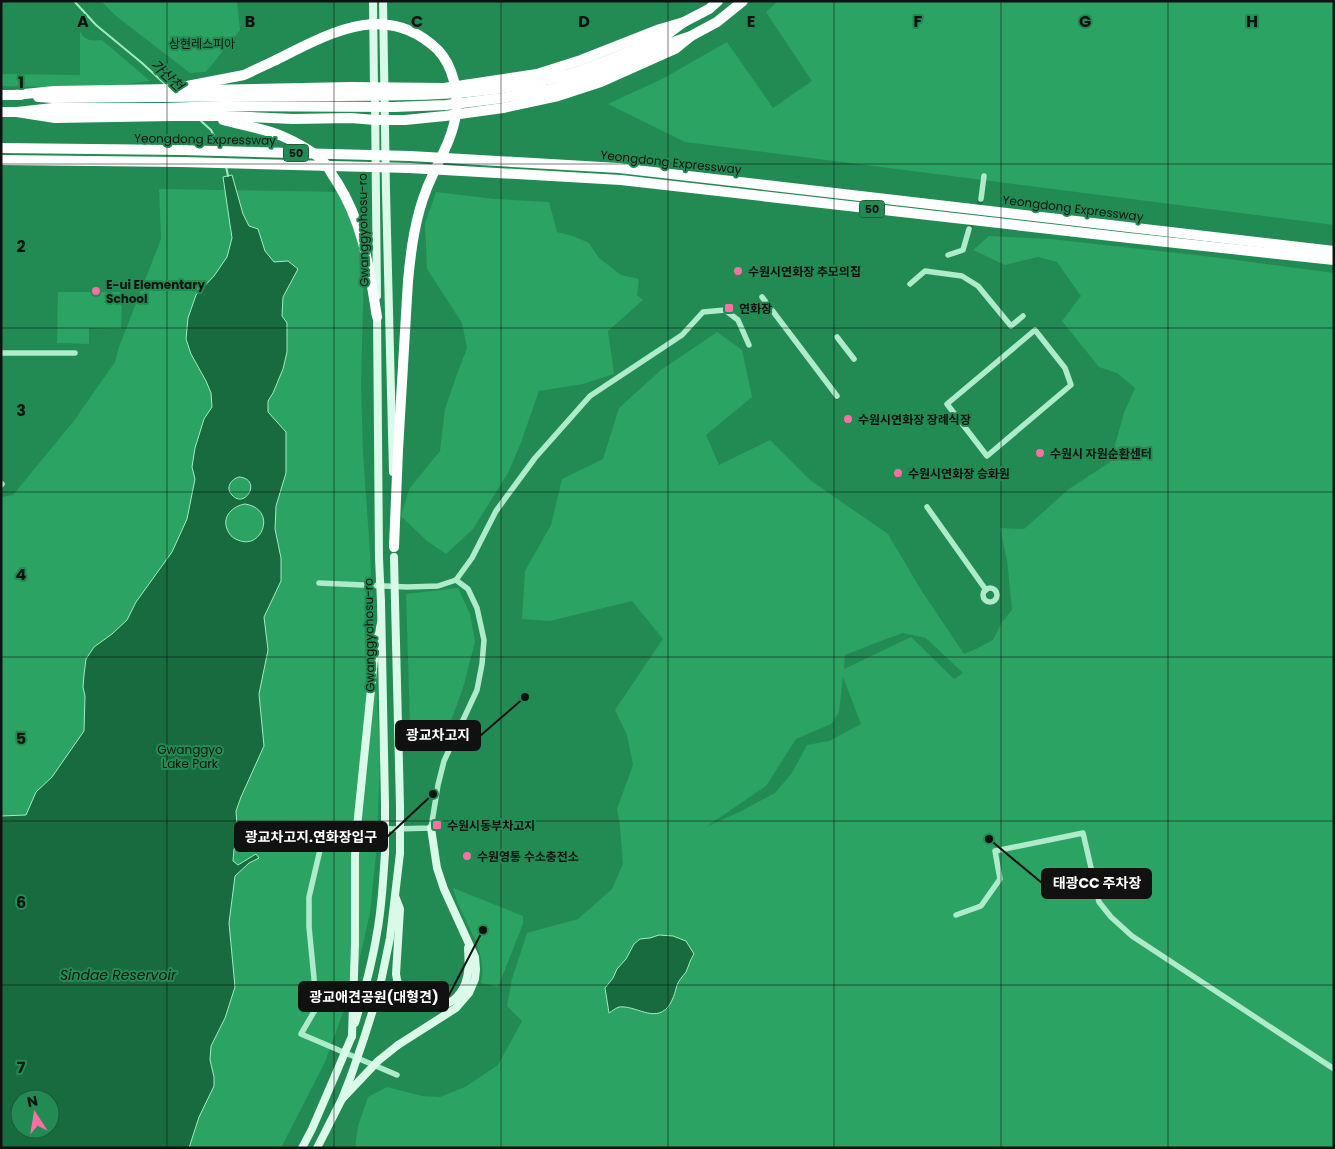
<svg xmlns="http://www.w3.org/2000/svg" width="1335" height="1149" viewBox="0 0 1335 1149" font-family="Poppins,'Noto Sans KR',sans-serif">
  <style>
    .green { fill: #2ba362; fill-rule: evenodd }
    .water { fill: #176b3f; stroke: #a3ecc3; fill-rule: evenodd }
    .lines { fill: none; stroke-linecap: round; stroke-linejoin: round }
    .stream { stroke: #a3ecc3; stroke-width: 2 }
    .street-tunnel { stroke: #1f7346; stroke-width: 5.5; stroke-dasharray: 5.5 3; stroke-linecap: butt }
    .street { stroke: #afebca; stroke-width: 5.5 }
    .secondary { stroke: #daf9e9; stroke-width: 8 }
    .highway { stroke: #fff; stroke-width: 10 }
    .secondary-bridge { stroke: #daf9e9; stroke-width: 8 }
    .highway-bridge { stroke: #fff; stroke-width: 10 }
    .grid { fill: none; stroke: #111; stroke-width: 1; stroke-opacity: 0.55 }
    .poi-dot { fill: #f771a5; stroke: #228b53; stroke-width: 2 }
    .labels { text-anchor: middle; dominant-baseline: central; stroke-width: 4; stroke-linejoin: round; paint-order: stroke }
    .shield { fill: #228b53; stroke: #163625; stroke-width: 1 }
    .shield-label { font-size: 11px; font-weight: bold; fill: #111 }
    .park-label { font-size: 12px; fill: #111; stroke: #228b53 }
    .street-label { font-size: 12px; fill: #111; stroke: #228b53 }
    .poi-label { font-size: 12px; font-weight: bold; fill: #111; stroke: #228b53; text-anchor: start }
    .water-label { font-size: 14px; font-style: italic; fill: #111; stroke: #228b53 }
    .grid-label { font-size: 16px; text-anchor: middle; font-weight: bold; fill: #111; stroke: #228b53; stroke-width: 4; stroke-linejoin: round; paint-order: stroke }
    .leader { fill: none; stroke: #111; stroke-width: 2 }
    .callout-dot { fill: #111; stroke: #228b53; stroke-width: 2 }
    .callout { fill: #111; stroke: #111; stroke-width: 2 }
    .callout-label { font-size: 14px; text-anchor: middle; font-weight: bold; fill: #fff }
  </style>
  <rect width="100%" height="100%" fill="#228b53"/>
  <!-- green -->
  <g class="green">
    <path d="M101,1H237L240,30L206,72L190,73L116,16Z"/>
    <path d="M778,1H1334V225L685,142L608,104L664,78L727,42L773,108L812,81L766,12Z"/>
    <path d="M80,31C84,41 92,41 102,40L150,81L96,88L1,86V74L80,75Z"/>
    <path d="M159,189L339,192L352,218L359,241L364,267L361,384L363,453L370,553L380,756L377,844L370,913L358,966L341,1018L325,1062L281,1148H1V497L13,495L73,422L115,362L119,347L161,239ZM20,1099H50V1129H20Z"/>
    <path d="M436,192L495,199L549,202L557,232L573,236L589,243L599,258L621,275L639,279L637,295L643,300L608,331L614,374L583,384L539,391L520,445L508,473L473,529L446,554L427,541L401,516L409,489L440,451L445,409L456,377L467,348L462,323L427,269L425,224Z"/>
    <path d="M989,236L1051,239L1213,257L1334,273V1148H355L358,1126L368,1097L387,1087L422,1096L440,1097L465,1087L498,1065L522,1021L507,1006L512,979L527,933L578,919L612,889L623,864L620,826L617,809L633,765L627,735L615,710L663,639L632,601L550,621L522,619L525,571L551,525L562,479L603,459L619,408L661,370L717,332L742,350L752,397L706,435L719,465L770,440L810,480L888,534L921,590L964,654L976,649L993,640L1002,622L1012,610L1007,560L1000,528L1024,529L1069,489L1110,462L1125,410L1135,388L1117,373L1099,367L1062,321L1081,296L1057,262L1038,257L1005,265L973,250ZM903,633L926,638L963,673L954,679L911,637L844,669L845,655L886,639ZM843,677L861,724L829,741L807,745L792,773L775,793L741,811L706,827L766,786L796,739L831,724L839,712Z"/>
    <path d="M58,292H122L121,329L89,328V344L57,343Z"/>
    <path d="M458,588L470,614L475,642L463,688L448,729L420,746L410,725L406,594Z"/>
    <path d="M453,888L523,916V924L498,987L481,983C489,949 460,919 453,888Z"/>
  </g>
  <!-- water -->
  <g class="water">
    <path d="M232,175L243,214L249,226L258,229L265,251L274,262L288,261L298,269L283,297L282,316L287,323V352L283,369L273,393L268,401V412L286,432V473L276,506L275,529L281,558V581L264,617L268,650L259,694L264,746L241,797L236,811L237,826L240,841L234,849L233,861L238,865L256,854L259,858L249,863L235,876L229,923L235,987L225,1018L211,1046L210,1060L214,1077V1086L199,1117L189,1148H1V816L26,815L36,792L52,777L84,731L85,696L83,687L84,675L86,659L94,647L112,634L127,620L136,602L172,552L187,519L195,479L192,467L195,448L204,419L212,407L211,393L206,381L191,354L186,339L188,318L196,295L214,276L227,257L232,238L223,177ZM239,477C263,479 245,510 232,495C225,488 231,479 239,477ZM245,504C278,509 262,551 238,540C232,538 229,534 227,529C222,516 233,506 245,504ZM20,1099H50V1129H20Z"/>
    <path d="M659,935L673,936L686,941L694,954C690,960 689,965 686,972C683,976 679,980 677,985C675,993 673,1000 668,1007C654,1023 636,1005 619,1007C616,1008 612,1011 609,1013L605,988L613,978L617,969L626,959L634,944L640,939L650,938Z"/>
  </g>
  <g class="lines">
    <!-- stream -->
    <g class="stream">
      <path d="M74,1L96,25L142,63L166,85"/>
      <path d="M201,121L211,130L220,147"/>
      <path d="M226,166L228,176"/>
    </g>
    <!-- street-tunnel -->
    <path class="street-tunnel" d="M969,229L981,199"/>
    <!-- street -->
    <g class="street">
      <path d="M981,199L984,176"/>
      <path d="M948,255L963,250L969,229"/>
      <path d="M910,284L925,271L962,276L978,286L1011,326L1023,316"/>
      <path d="M762,297L837,396"/>
      <path d="M1035,330L1065,368L1071,385L987,456L947,404Z"/>
      <path d="M837,337L854,359"/>
      <path d="M1,353H75"/>
      <path d="M1,485L2,484"/>
      <path d="M927,507L986,590"/>
      <path d="M319,583L407,587L438,586L456,580L472,558L496,511L535,458L590,396L682,335L703,312L725,310L738,320L749,345"/>
      <circle cx="990" cy="595" r="7"/>
      <path d="M956,915L981,906L1000,879L995,851L1083,833L1099,902L1111,917L1132,936L1334,1069"/>
      <path d="M397,1075L301,1034L315,1010L314,978L309,927V897L320,850L327,834L335,828L345,826L393,829L431,828L438,785L444,761L477,690L482,664L484,640L477,608L468,589L456,580"/>
    </g>
    <!-- secondary -->
    <g class="secondary">
      <path d="M373,1L374,91"/>
      <path d="M383,1L386,191L393,472"/>
      <path d="M375,102L377,296"/>
      <path d="M377,312L379,558"/>
      <path d="M381,602L385,804"/>
      <path d="M395,602L400,806"/>
      <path d="M395,896L400,909L396,974C397,981 398,987 403,993C416,1010 447,1012 460,993C470,980 469,963 468,948"/>
      <path d="M355,1023C364,993 372,964 377,933C382,907 383,880 385,853"/>
      <path d="M352,1036L355,944V855L357,827L375,650L381,623"/>
      <path d="M364,1038L379,991L390,938L400,853"/>
      <path d="M398,1045L456,1008L469,993L475,979L476,969L475,957L444,889L437,868L431,828"/>
      <path d="M302,1148L312,1129L337,1071"/>
      <path d="M317,1148L342,1099L351,1076"/>
    </g>
    <!-- highway -->
    <g class="highway">
      <path d="M643,46L665,36L684,22L709,9L718,1"/>
      <path d="M648,54L670,43L691,36L717,22L743,1"/>
      <path d="M187,86L244,75L276,60"/>
      <path d="M1,95H21"/>
      <path d="M15,95L54,91L172,89L200,90L351,87L444,88L537,74L581,60L660,29L684,22"/>
      <path d="M38,97L53,98L155,97"/>
      <path d="M1,112H17L53,108H165"/>
      <path d="M17,112L55,118L173,116H225L293,119L351,118L375,120H405L445,116L503,108L558,96L601,82L675,49L691,36"/>
      <path d="M223,120C241,125 266,129 282,136C296,142 311,150 322,160C328,166 332,175 337,182C364,225 369,268 377,317"/>
      <path d="M1,148L181,150"/>
      <path d="M410,156L619,168L1334,251"/>
      <path d="M1,160L182,162"/>
      <path d="M409,168L621,180L1129,238L1334,260"/>
      <path d="M394,547L398,450L408,281"/>
    </g>
    <!-- secondary-bridge -->
    <g class="secondary-bridge">
      <path d="M394,557L395,602"/>
      <path d="M379,558L381,602"/>
      <path d="M400,806V853"/>
      <path d="M385,853V804"/>
      <path d="M337,1071L352,1036"/>
      <path d="M351,1076L364,1038"/>
      <path d="M342,1099L378,1061L398,1045"/>
    </g>
    <!-- highway-bridge -->
    <g class="highway-bridge">
      <path d="M276,60C330,33 386,0 438,50C453,66 459,93 456,114C452,141 437,163 427,188C415,218 411,249 408,281"/>
      <path d="M155,97C215,96 276,96 336,96C408,96 480,96 550,79C582,72 613,58 643,46"/>
      <path d="M165,108L222,106L394,107L446,105L502,98L555,88L596,75L648,54"/>
      <path d="M181,150L410,156"/>
      <path d="M182,162L409,168"/>
    </g>
  </g>
  <!-- grid -->
  <path class="grid" d="M167,1V1148M334,1V1148M501,1V1148M668,1V1148M834,1V1148M1001,1V1148M1168,1V1148M1,164H1334M1,328H1334M1,492H1334M1,657H1334M1,821H1334M1,985H1334"/>
  <!-- markers -->
  <g class="poi-dot">
    <circle cx="738" cy="271" r="5"/>
    <circle cx="96" cy="291" r="5"/>
    <rect x="724" y="303" width="10" height="10" rx="2.5"/>
    <circle cx="848" cy="419" r="5"/>
    <circle cx="1040" cy="453" r="5"/>
    <circle cx="898" cy="473" r="5"/>
    <rect x="432" y="820" width="10" height="10" rx="2.5"/>
    <circle cx="467" cy="856" r="5"/>
  </g>
  <g class="labels">
    <!-- shield labels -->
    <g class="shield">
      <rect x="283.5" y="144.5" width="25" height="17" rx="4"/>
      <rect x="859.5" y="200.5" width="25" height="17" rx="4"/>
    </g>
    <g class="shield-label">
      <text x="296" y="153">50</text>
      <text x="872" y="209">50</text>
    </g>
    <!-- park labels -->
    <g class="park-label">
      <text x="202" y="43">상현레스피아</text>
      <text x="190" y="749">Gwanggyo<tspan x="190" dy="14">Lake Park</tspan></text>
    </g>
    <!-- street labels -->
    <g class="street-label">
      <text transform="translate(205 139) rotate(1)">Yeongdong Expressway</text>
      <text transform="translate(671 162) rotate(6)">Yeongdong Expressway</text>
      <text transform="translate(1073 208) rotate(7)">Yeongdong Expressway</text>
      <text transform="translate(363 230) rotate(-91)">Gwanggyohosu-ro</text>
      <text transform="translate(369 635) rotate(-91)">Gwanggyohosu-ro</text>
    </g>
    <!-- poi labels -->
    <g class="poi-label">
      <text x="748" y="271">수원시연화장 추모의집</text>
      <text x="106" y="284">E-ui Elementary<tspan x="106" dy="14">School</tspan></text>
      <text x="739" y="308">연화장</text>
      <text x="858" y="419">수원시연화장 장례식장</text>
      <text x="1050" y="453">수원시 자원순환센터</text>
      <text x="908" y="473">수원시연화장 승화원</text>
      <text x="447" y="825">수원시동부차고지</text>
      <text x="477" y="856">수원영통 수소충전소</text>
    </g>
    <!-- water labels -->
    <g class="water-label">
      <text transform="translate(167 75) rotate(43)">가산천</text>
      <text x="118" y="975">Sindae Reservoir</text>
    </g>
  </g>
  <g class="grid-label">
    <text x="83" y="27">A</text>
    <text x="250" y="27">B</text>
    <text x="417" y="27">C</text>
    <text x="584" y="27">D</text>
    <text x="751" y="27">E</text>
    <text x="918" y="27">F</text>
    <text x="1085" y="27">G</text>
    <text x="1252" y="27">H</text>
    <text x="21" y="88">1</text>
    <text x="21" y="252">2</text>
    <text x="21" y="416">3</text>
    <text x="21" y="580">4</text>
    <text x="21" y="744">5</text>
    <text x="21" y="908">6</text>
    <text x="21" y="1073">7</text>
  </g>
  <!-- callouts -->
  <path class="leader" d="M525 697L480 736M433 794L387 837M989 839L1042 883M483 930L448 997"/>
  <g class="callout-dot">
    <circle cx="525" cy="697" r="5"/>
    <circle cx="433" cy="794" r="5"/>
    <circle cx="989" cy="839" r="5"/>
    <circle cx="483" cy="930" r="5"/>
  </g>
  <g class="callout">
    <rect x="396" y="721" width="84" height="29" rx="5"/>
    <rect x="235" y="822" width="152" height="29" rx="5"/>
    <rect x="1042" y="869" width="109" height="29" rx="5"/>
    <rect x="299" y="982" width="149" height="29" rx="5"/>
  </g>
  <g class="callout-label">
    <text x="438" y="740">광교차고지</text>
    <text x="311" y="842">광교차고지.연화장입구</text>
    <text x="1097" y="888">태광CC 주차장</text>
    <text x="374" y="1002">광교애견공원(대형견)</text>
  </g>
  <!-- border -->
  <rect width="1335" height="1149" fill="none" stroke="#111111" stroke-width="5"/>
  <!-- north arrow -->
  <g transform="translate(35 1114) rotate(348)"><circle r="24" fill="#228b53" stroke="#1b5a39"/>
  <path d="M0-4L9 19L0 12L-9 19Z" fill="#f771a5"/>
  <text y="-8" font-size="14" font-weight="bold" text-anchor="middle" fill="#111111">N</text>
  </g>
</svg>
